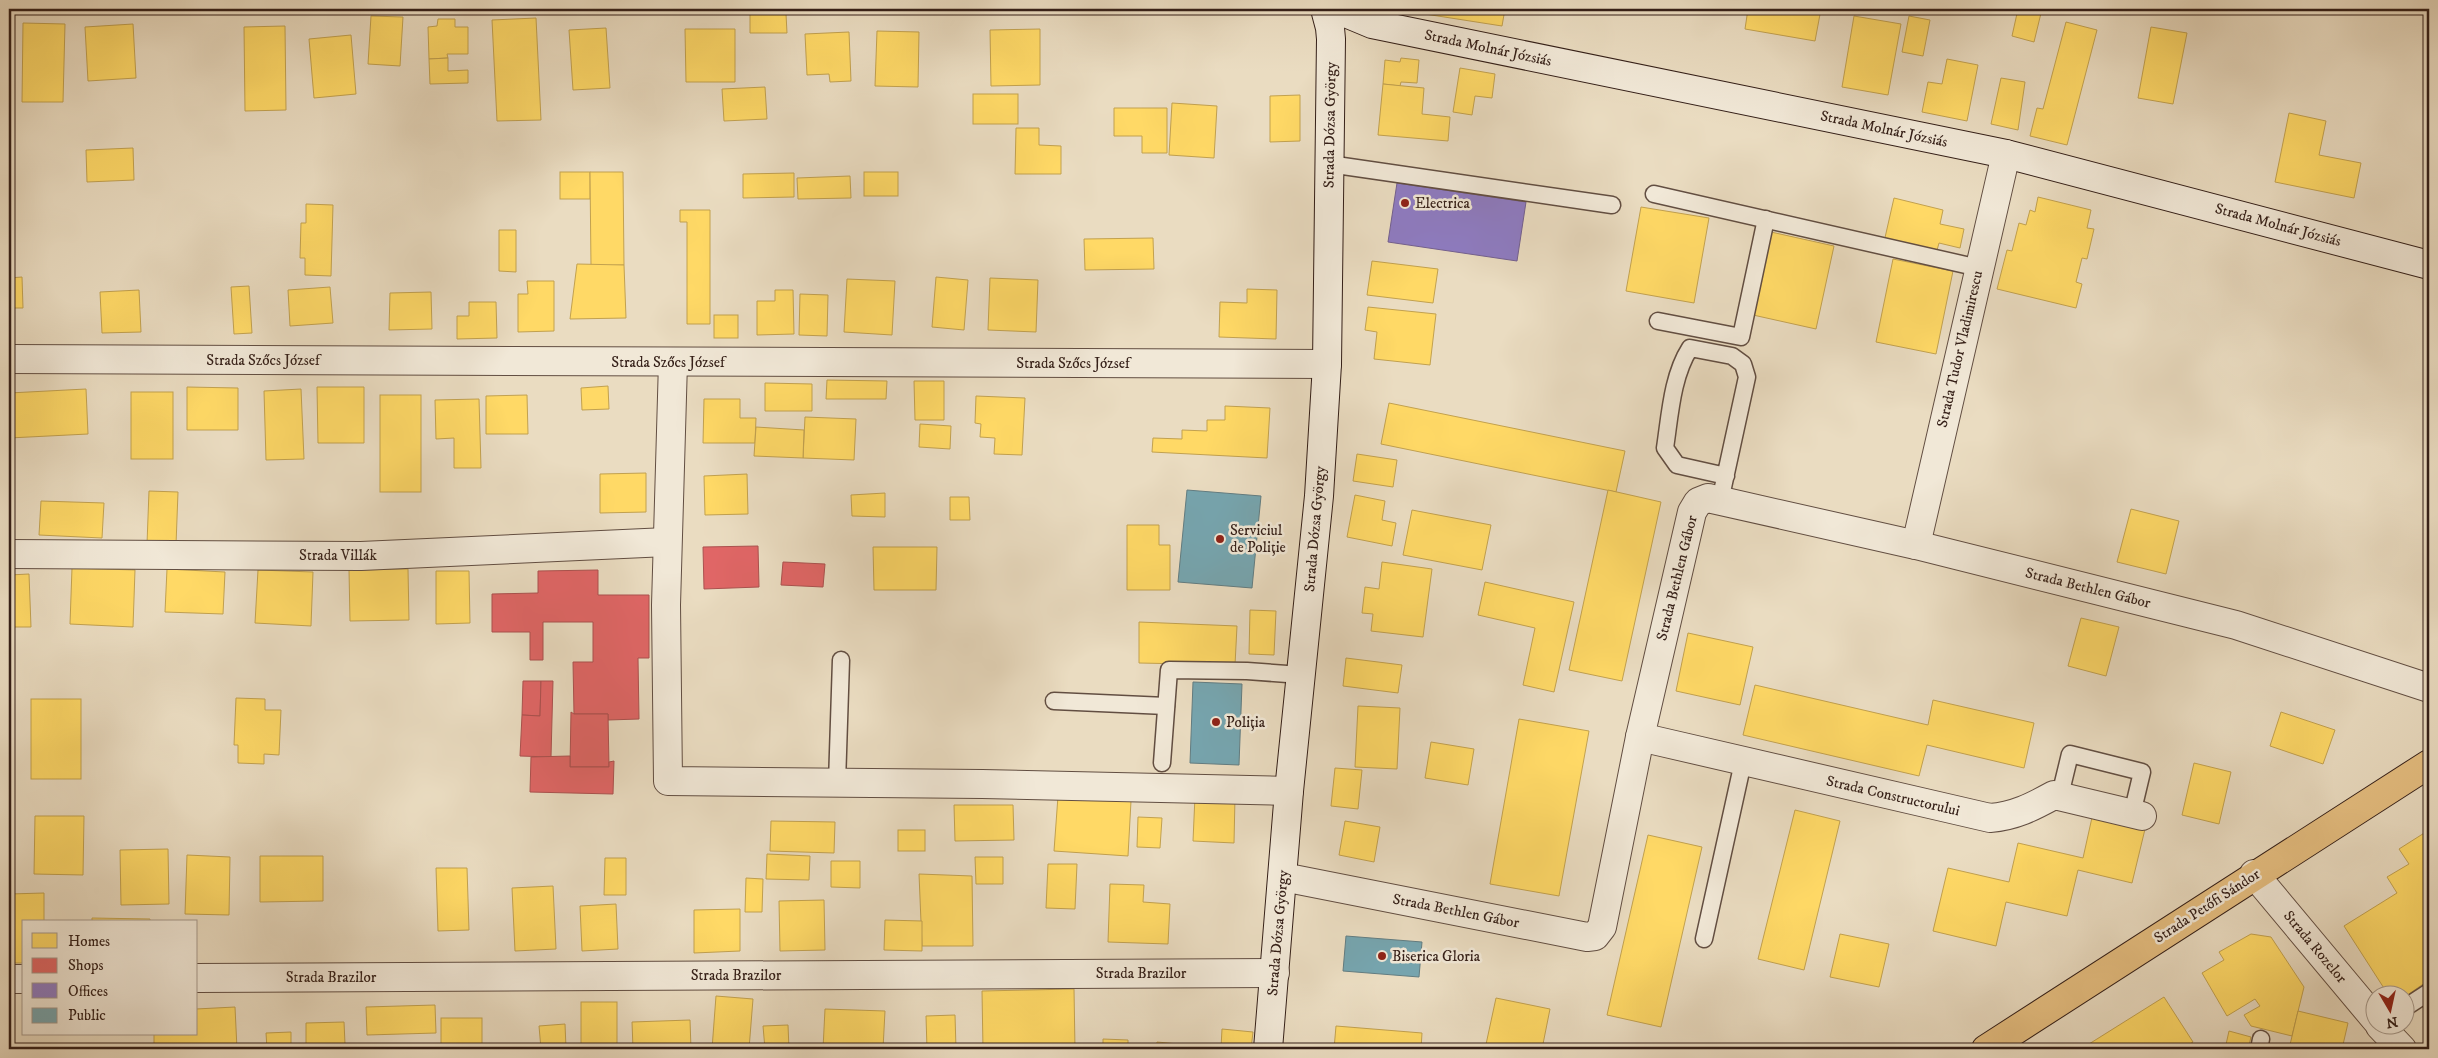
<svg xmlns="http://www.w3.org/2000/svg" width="2438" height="1058" viewBox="0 0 2438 1058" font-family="'IM FELL DW Pica',serif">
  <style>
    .homes { fill: #ffd966; stroke: #c2a14f }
    .shops { fill: #e06666; stroke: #ac514f }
    .offices { fill: #8e7cc3; stroke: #736090 }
    .public { fill: #76a5af; stroke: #627d82 }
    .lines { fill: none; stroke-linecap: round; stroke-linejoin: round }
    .lane-casing { stroke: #624e42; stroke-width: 19 }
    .street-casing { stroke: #624e42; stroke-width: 30 }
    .secondary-casing { stroke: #341f18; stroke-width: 30 }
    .primary-casing { stroke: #341f18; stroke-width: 30 }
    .lane { stroke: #f1e8d7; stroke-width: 16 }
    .street { stroke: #f1e8d7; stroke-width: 28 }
    .secondary { stroke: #f1e8d7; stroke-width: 28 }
    .primary { stroke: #e5be80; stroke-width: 28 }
    .poi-dot { fill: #8f2418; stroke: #f1e8d7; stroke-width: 2 }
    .labels { text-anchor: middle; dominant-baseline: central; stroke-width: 5; stroke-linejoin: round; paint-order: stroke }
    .street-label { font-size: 15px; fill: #341f18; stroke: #f1e8d7 }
    .poi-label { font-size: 15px; fill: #341f18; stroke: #f1e8d7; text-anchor: start }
  </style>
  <rect width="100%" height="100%" fill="#eadcc1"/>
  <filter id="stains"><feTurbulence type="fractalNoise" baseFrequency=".004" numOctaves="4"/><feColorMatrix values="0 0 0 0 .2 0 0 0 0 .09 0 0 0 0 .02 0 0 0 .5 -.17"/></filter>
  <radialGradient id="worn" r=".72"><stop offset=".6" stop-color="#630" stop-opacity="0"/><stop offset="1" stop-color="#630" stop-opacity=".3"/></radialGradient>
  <!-- homes -->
  <g class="homes">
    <path d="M1393,9H1505L1502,26Z"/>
    <path d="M1748,9H1821L1815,41L1745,29Z"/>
    <path d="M2018,9H2042L2034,42L2012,36Z"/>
    <path d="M750,14H786L787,33H750Z"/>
    <path d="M371,16L403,17L400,66L368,64Z"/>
    <path d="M1854,16L1901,24L1888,95L1842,87Z"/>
    <path d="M1909,16L1930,20L1923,56L1902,52Z"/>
    <path d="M536,18L541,120L497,121L492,20Z"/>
    <path d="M438,19H455V27H468V54H447L448,58L429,59L428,27L437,26Z"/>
    <path d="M2066,22L2097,30L2067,145L2030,136L2037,108L2043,109Z"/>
    <path d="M23,23L65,24L63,102H22Z"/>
    <path d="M133,24L136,78L88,81L85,27Z"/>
    <path d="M285,26L286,110L245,111L244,27Z"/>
    <path d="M2151,27L2187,33L2173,104L2138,98Z"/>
    <path d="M606,28L610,88L573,90L569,30Z"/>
    <path d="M685,29H735V82H686Z"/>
    <path d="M1040,29V85L991,86L990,30Z"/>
    <path d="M877,31L919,32L918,87L875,86Z"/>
    <path d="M849,32L851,81L830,82L829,74L807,75L805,34Z"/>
    <path d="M351,35L356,94L314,98L309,39Z"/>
    <path d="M448,58V71L468,70V83L430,84L429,59Z"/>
    <path d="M1401,58L1419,60L1417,83L1401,82L1400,86L1383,84L1385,60L1400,62Z"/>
    <path d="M1947,59L1978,65L1967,121L1922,112L1928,82L1942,84Z"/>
    <path d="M1460,68L1495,74L1492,98L1475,96L1472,115L1453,112Z"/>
    <path d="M2001,78L2025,82L2018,130L1991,124Z"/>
    <path d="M1383,84L1424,88L1422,114L1450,117L1448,141L1378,135Z"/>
    <path d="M765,87L767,119L724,121L722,89Z"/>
    <rect x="973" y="94" width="45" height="30"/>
    <path d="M1300,95V141L1270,142V96Z"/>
    <path d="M1172,103L1217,106L1214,158L1169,155Z"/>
    <path d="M1114,108H1167V153H1142V136H1114Z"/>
    <path d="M2289,113L2326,121L2319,155L2361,163L2354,198L2275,182Z"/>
    <path d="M1016,128H1039V145L1061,146V174H1015Z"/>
    <path d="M133,148L134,180L87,182L86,150Z"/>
    <rect x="560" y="172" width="30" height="27"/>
    <path d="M590,172H623L624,265L591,266Z"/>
    <rect x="864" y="172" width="34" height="24"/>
    <path d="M794,173V197L743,198V174Z"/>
    <path d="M850,176L851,198L798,199L797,178Z"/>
    <path d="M2038,197L2091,210L2087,228L2094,229L2087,259L2082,258L2076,282L2082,284L2076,308L1997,289L2007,250L2012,251L2019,223L2026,225L2030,210L2035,212Z"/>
    <path d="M1894,198L1943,210L1940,224L1964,229L1960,248L1939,243L1936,254L1884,242Z"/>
    <path d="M306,204L333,205L331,276L305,275V258H300L301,223H306Z"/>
    <path d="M1641,207L1709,218L1694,303L1626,291Z"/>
    <path d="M680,210H710V324H687V222H680Z"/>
    <path d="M499,230H516V272L499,271Z"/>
    <path d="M1771,232L1834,246L1816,329L1753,315Z"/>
    <path d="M1153,238L1154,269L1085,270L1084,239Z"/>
    <path d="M1893,259L1953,271L1936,354L1876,342Z"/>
    <path d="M1372,261L1438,269L1433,303L1367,295Z"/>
    <path d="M577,264L624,265L626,318L570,319Z"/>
    <path d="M22,277L23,308H9V278Z"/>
    <path d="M936,277L968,280L964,330L932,327Z"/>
    <path d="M990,278L1038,280L1036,332L988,330Z"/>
    <path d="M847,279L895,281L892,335L844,332Z"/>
    <path d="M527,281H554V331L518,332V294H528Z"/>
    <path d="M249,286L252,333L234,334L231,287Z"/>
    <path d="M330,287L333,323L290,326L288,290Z"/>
    <path d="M1247,289L1277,290L1276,339L1219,337L1220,302L1247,303Z"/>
    <path d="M139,290L141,332L102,333L100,292Z"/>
    <path d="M775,290H793L794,334L757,335V301H775Z"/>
    <path d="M431,292L432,329L389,330L390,293Z"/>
    <path d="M800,294L828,295L827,336L799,335Z"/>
    <path d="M469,302H496L497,338L457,339V316H469Z"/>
    <path d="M1368,307L1436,314L1430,365L1374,359L1377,332L1365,330Z"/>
    <rect x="714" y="315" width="24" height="23"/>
    <path d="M827,380L887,381L886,399H826Z"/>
    <path d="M914,381H944V420H915Z"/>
    <path d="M765,383L812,384V411H765Z"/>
    <path d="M608,386L609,409L582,410L581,388Z"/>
    <path d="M187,387L238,388V430H187Z"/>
    <path d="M317,387H364V443H318Z"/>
    <path d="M86,389L88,434L9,438V393Z"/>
    <path d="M301,389L304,459L266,460L264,391Z"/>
    <rect x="131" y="392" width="42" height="67"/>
    <rect x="380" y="395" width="41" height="97"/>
    <path d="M527,395L528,434H486V396Z"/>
    <path d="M976,396L1025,398L1022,455L994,454L995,438L980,437L981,424L975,423Z"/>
    <path d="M479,399L481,468H454V438L436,439L435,400Z"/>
    <path d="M704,399H740V418H756L755,443H703Z"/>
    <path d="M1389,403L1625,451L1616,492L1381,444Z"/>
    <path d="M1225,406L1270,408L1267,458L1152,452L1153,438L1182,439V430L1207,431V420H1225Z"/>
    <path d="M805,417L856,419L854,460L803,458Z"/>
    <path d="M920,424L951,426L950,449L919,447Z"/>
    <path d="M756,427L804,430L803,458L754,456Z"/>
    <path d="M1357,454L1397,460L1393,487L1353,481Z"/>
    <path d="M646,473V512L600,513V474Z"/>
    <path d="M747,474L748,514L705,515L704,476Z"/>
    <path d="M1608,490L1661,502L1622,681L1569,670Z"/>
    <path d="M149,491L178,492L176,545L147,544Z"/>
    <path d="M885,493V517L852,516L851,495Z"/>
    <path d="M1355,495L1385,501L1382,520L1396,523L1392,546L1347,537Z"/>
    <path d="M950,497H969L970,520H950Z"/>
    <path d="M41,501L104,503L102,538L39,535Z"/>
    <path d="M2131,509L2179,521L2166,574L2117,562Z"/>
    <path d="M1412,510L1491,525L1482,570L1403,555Z"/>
    <path d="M1127,525H1159V545H1170V590H1127Z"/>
    <path d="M873,547H937L936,590H874Z"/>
    <path d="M1382,562L1432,569L1423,637L1371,631L1373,614L1362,613L1365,587L1379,589Z"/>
    <path d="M72,568L135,570L133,627L70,624Z"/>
    <path d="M167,569L225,572L223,614L165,612Z"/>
    <path d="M408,569L409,620L350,621L349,570Z"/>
    <path d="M258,570L313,572L311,626L255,623Z"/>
    <path d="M436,571H469L470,623L436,624Z"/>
    <path d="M29,574L31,627H9V575Z"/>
    <path d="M1485,582L1574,602L1554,692L1523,685L1535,628L1478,615Z"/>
    <path d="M1250,610L1276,611L1274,655L1249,654Z"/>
    <path d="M2081,618L2119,627L2106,676L2068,666Z"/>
    <path d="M1139,622L1237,626L1235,665L1139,663Z"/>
    <path d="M1688,633L1753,647L1740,705L1676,691Z"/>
    <path d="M1346,658L1402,665L1398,693L1343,686Z"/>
    <path d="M1755,685L1928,725L1933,700L2034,723L2024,768L1927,745L1919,776L1743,735Z"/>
    <path d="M236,698L265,699V710H281L279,755L264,754V764L238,763V745H234Z"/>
    <rect x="31" y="699" width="50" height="80"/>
    <path d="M1358,706L1400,708L1397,769L1355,767Z"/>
    <path d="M2281,712L2335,730L2323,764L2270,746Z"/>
    <path d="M1519,719L1589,731L1559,896L1490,884Z"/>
    <path d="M1431,742L1474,749L1468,785L1425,778Z"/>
    <path d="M2194,763L2231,772L2219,824L2182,815Z"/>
    <path d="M1335,768L1362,770L1358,809L1331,806Z"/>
    <path d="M1058,796L1131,801L1128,856L1054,851Z"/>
    <path d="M1195,796L1235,797L1234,843L1193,841Z"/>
    <path d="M954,805H1013L1014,840L955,841Z"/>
    <path d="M1795,810L1840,821L1804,970L1758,959Z"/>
    <path d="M2093,813L2146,825L2132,883L2078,870L2067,916L2006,902L1996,946L1933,931L1948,868L2009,882L2018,843L2083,858Z"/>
    <path d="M35,816H84L83,875L34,874Z"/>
    <path d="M1138,817L1162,818L1160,848L1137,847Z"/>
    <path d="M771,821L835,822L834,853L770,851Z"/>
    <path d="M1345,821L1380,827L1374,862L1339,855Z"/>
    <rect x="898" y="830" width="27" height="21"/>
    <path d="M2429,830V980L2406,996H2389L2344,926L2397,893L2387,877L2409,864L2399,849Z"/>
    <path d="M1648,835L1702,847L1661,1027L1607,1015Z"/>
    <path d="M168,849L169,904L121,905L120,850Z"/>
    <path d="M767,854L810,856L809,880L766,879Z"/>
    <path d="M187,855L230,857L229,915L185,914Z"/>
    <path d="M260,856H323V901L260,902Z"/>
    <path d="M975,857H1003V884H976Z"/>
    <path d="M605,858H626V895H604Z"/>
    <path d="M831,861H860V888L831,887Z"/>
    <path d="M1048,864H1077L1075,909L1046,908Z"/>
    <path d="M436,868H467L469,930L438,931Z"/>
    <path d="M919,874L972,876L973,946H922Z"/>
    <path d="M746,878L763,879L762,912H745Z"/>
    <path d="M1110,884L1144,885L1143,902L1170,904L1168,944L1108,942Z"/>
    <path d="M553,886L556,949L515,951L512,888Z"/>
    <path d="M44,893V922H24V963H9V894Z"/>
    <path d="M824,900L825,950L780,951L779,901Z"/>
    <path d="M616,904L618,949L582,951L580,906Z"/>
    <path d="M740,909V951L694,953V910Z"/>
    <path d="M92,918L150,919V922H92Z"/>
    <path d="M885,920L922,921V951L884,950Z"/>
    <path d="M1840,934L1889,944L1879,987L1830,977Z"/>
    <path d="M2251,934L2271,937L2304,987L2292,1036L2251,1026L2244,1015L2260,1006L2255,999L2227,1016L2202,973L2224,960L2219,952Z"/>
    <path d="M1074,989L1075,1049H983L982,991Z"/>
    <path d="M716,996L753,999L749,1049H712Z"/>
    <path d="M2164,997L2193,1042L2182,1049H2081Z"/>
    <path d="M1496,998L1550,1009L1542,1049H1485Z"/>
    <rect x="581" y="1002" width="36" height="43"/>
    <path d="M435,1005L436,1033L367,1035L366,1007Z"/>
    <path d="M235,1007L237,1049H154V1034H196V1009Z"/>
    <path d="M825,1009L885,1011L883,1049H823Z"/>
    <path d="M2298,1011L2348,1023L2342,1049H2289Z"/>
    <path d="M955,1015L956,1049H927L926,1016Z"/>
    <rect x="441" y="1018" width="41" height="26"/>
    <path d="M690,1020L691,1049H633L632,1022Z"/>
    <path d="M344,1022L345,1044L306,1045V1023Z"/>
    <path d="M565,1024L566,1048L541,1049L539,1026Z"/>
    <path d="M788,1025L789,1049H765L763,1026Z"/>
    <path d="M1336,1026L1422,1033L1421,1049H1334Z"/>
    <path d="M1222,1029L1253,1032L1251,1049H1156L1157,1042L1221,1048Z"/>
    <path d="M2229,1031L2251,1037L2248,1049H2225Z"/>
    <path d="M291,1032V1049H267L266,1033Z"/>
    <path d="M1103,1039L1128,1040V1049H1103Z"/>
  </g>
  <!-- shops -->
  <g class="shops">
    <path d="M758,546L759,587L704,589L703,547Z"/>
    <path d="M783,562L825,564L823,587L781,585Z"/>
    <path d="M598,570V595H649V658H638L639,719L608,720V714H574L573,662H593V622H543V660H530V632H492V594L538,593V571Z"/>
    <path d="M523,681H541L540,716L522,715Z"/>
    <path d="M541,681H553L551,757L520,756L522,715L540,716Z"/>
    <path d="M571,712L574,714H608L609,767H570Z"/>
    <path d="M570,756V767H609V762L614,761L613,794L530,792L531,757Z"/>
  </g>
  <!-- offices -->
  <path class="offices" d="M1397,183L1526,202L1517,261L1388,242Z"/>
  <!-- public -->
  <g class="public">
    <path d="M1187,490L1261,496L1252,588L1178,582Z"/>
    <path d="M1193,682L1242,684L1239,765L1190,763Z"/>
    <path d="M1346,936L1422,942L1419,977L1343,971Z"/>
  </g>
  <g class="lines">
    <!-- lane casing -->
    <g class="lane-casing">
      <g id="lane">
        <path d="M1329,164L1612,205"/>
        <path d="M1654,194L1979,268"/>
        <path d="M1658,321L1741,337L1766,219"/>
        <path d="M1720,501L1747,377L1743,364L1732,356L1690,348C1672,376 1670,415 1665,448L1677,465L1726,476"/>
        <path d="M1054,701L1166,706"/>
        <path d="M1162,763L1169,670L1247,671L1301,675"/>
        <path d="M837,783L841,660"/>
        <path d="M2054,795L2062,787L2070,754L2142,772L2132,814"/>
        <path d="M1704,939L1743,762"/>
        <path d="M2406,1007L2429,992"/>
        <path d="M2259,1049L2261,1039"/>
      </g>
    </g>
    <!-- street casing -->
    <g class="street-casing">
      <g id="street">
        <path d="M9,359L1327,364"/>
        <path d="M673,362L666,605L668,781L982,784L1289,791"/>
        <path d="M1916,545L2006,154"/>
        <path d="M9,554L361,556L667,542"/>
        <path d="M1640,737L1990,818C2015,816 2032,807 2054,795L2142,816"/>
        <path d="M2254,874L2376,1020"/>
        <path d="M1283,877L1587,937L1595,936L1602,927L1640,737L1692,512L1698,502L1708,498L1916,545L2236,625L2429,688"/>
        <path d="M196,978L1275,973"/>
        <path d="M9,979H24"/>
        <path d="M2380,1026L2402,1049"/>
      </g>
    </g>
    <!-- secondary casing -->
    <g class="secondary-casing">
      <g id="secondary">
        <path d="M1336,9L1372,24L2006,154L2429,265"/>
        <path d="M1268,1049L1289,791L1319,496L1327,364L1331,39L1330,28L1325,9"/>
      </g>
    </g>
    <!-- primary casing -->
    <g class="primary-casing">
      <path id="primary" d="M1986,1049L2429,764"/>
    </g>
    <!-- lane -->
    <use href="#lane" class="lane"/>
    <!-- street -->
    <use href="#street" class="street"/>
    <!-- secondary -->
    <use href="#secondary" class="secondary"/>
    <!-- primary -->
    <use href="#primary" class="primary"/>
  </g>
  <!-- markers -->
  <g class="poi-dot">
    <circle cx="1405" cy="203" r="5"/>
    <circle cx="1220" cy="539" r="5"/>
    <circle cx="1216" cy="722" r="5"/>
    <circle cx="1382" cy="956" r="5"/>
  </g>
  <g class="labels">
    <!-- street labels -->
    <g class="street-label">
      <text transform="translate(1488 48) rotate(12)">Strada Molnár Józsiás</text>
      <text transform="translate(1330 125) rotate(-89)">Strada Dózsa György</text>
      <text transform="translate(1884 129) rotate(12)">Strada Molnár Józsiás</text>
      <text transform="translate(2278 225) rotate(15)">Strada Molnár Józsiás</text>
      <text transform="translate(1960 349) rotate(-77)">Strada Tudor Vladimirescu</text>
      <text x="263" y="360">Strada Szőcs József</text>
      <text x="668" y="362">Strada Szőcs József</text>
      <text x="1073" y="363">Strada Szőcs József</text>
      <text transform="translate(1315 529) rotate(-85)">Strada Dózsa György</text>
      <text x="338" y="555">Strada Villák</text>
      <text transform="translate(1677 578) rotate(-76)">Strada Bethlen Gábor</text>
      <text transform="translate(2088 588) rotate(14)">Strada Bethlen Gábor</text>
      <text transform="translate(1893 796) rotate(13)">Strada Constructorului</text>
      <text transform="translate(2207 906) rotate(-33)">Strada Petőfi Sándor</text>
      <text transform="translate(1456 911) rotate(11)">Strada Bethlen Gábor</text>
      <text transform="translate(1278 933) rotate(-85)">Strada Dózsa György</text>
      <text transform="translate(2315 947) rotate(50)">Strada Rozelor</text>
      <text x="1141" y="973">Strada Brazilor</text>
      <text x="736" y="975">Strada Brazilor</text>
      <text x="331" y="977">Strada Brazilor</text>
    </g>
    <!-- poi labels -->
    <g class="poi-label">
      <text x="1415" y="203">Electrica</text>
      <text x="1230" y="530">Serviciul<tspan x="1230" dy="17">de Poliție</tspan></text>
      <text x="1226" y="722">Poliția</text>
      <text x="1392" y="956">Biserica Gloria</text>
    </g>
  </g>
  <!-- margin -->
  <rect width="2438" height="1058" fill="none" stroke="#eadcc1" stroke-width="30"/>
  <rect x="10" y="10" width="2418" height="1038" fill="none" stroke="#341f18" stroke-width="2.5"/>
  <rect x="15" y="15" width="2408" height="1028" fill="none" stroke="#341f18"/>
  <!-- legend -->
  <rect x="22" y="920" width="175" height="115" fill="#f1e8d7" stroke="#a5988b"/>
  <rect x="32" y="933" width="25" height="15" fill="#ffd966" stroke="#a5988b"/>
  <text x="68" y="946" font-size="15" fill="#341f18">Homes</text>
  <rect x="32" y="958" width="25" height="15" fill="#e06666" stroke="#a5988b"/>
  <text x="68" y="970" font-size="15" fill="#341f18">Shops</text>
  <rect x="32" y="983" width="25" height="15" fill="#8e7cc3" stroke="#a5988b"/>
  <text x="68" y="996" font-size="15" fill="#341f18">Offices</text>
  <rect x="32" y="1008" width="25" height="15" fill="#76a5af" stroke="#a5988b"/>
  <text x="68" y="1020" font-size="15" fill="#341f18">Public</text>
  <!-- north arrow -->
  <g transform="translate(2390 1010) rotate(171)"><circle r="24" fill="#f1e8d7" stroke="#a5988b"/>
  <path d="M0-4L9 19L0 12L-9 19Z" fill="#8f2418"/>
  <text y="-8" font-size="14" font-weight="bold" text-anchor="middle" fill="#341f18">N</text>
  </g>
  <rect width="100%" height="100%" filter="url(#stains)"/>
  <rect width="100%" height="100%" fill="url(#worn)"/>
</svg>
